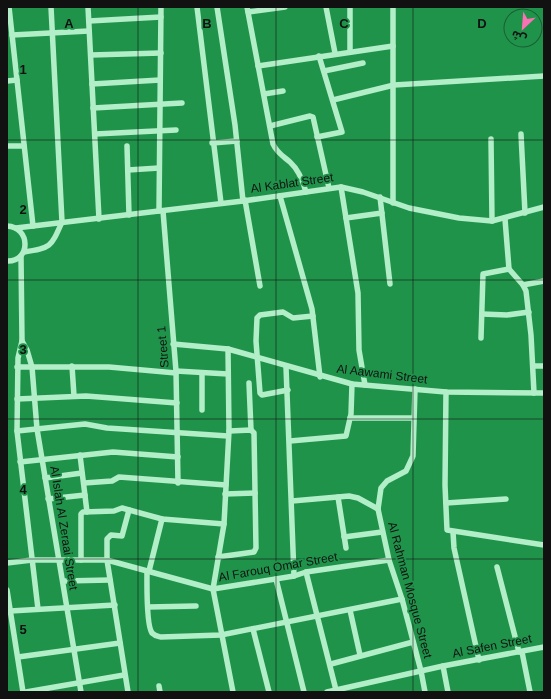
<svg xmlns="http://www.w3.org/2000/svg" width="551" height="699" viewBox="0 0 551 699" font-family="Helvetica,'Noto Sans Arabic',sans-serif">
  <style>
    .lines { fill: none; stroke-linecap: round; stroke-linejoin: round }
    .minor { stroke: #b2eec7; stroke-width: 5.5 }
    .grid { fill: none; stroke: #111; stroke-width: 1; stroke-opacity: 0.55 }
    .labels { text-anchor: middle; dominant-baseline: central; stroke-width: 3.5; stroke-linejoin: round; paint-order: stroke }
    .street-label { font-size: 12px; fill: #111; stroke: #20934b }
    .grid-label { font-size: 13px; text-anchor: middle; font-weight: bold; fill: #111; stroke: #20934b; stroke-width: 3.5; stroke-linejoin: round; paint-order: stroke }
  </style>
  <rect width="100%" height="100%" fill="#20934b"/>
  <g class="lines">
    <!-- minor -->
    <g class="minor">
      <path d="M9,7L33,226"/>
      <path d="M88,7L99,219"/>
      <path d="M197,7L221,203"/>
      <path d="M217,7L235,125L243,201"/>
      <path d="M247,7L273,144C277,153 283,156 290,162C299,170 303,181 306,192"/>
      <path d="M326,7L335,53"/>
      <path d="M350,7V51"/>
      <path d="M248,12L285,7"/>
      <path d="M89,21L161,17"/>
      <path d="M12,35L89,31"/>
      <path d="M91,55L161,53"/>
      <path d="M258,66L393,46"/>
      <path d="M324,71L363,63"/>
      <path d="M7,81L17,80"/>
      <path d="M92,84L160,80"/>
      <path d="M264,94L283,91"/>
      <path d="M333,100L394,85L544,76"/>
      <path d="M93,108L182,103"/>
      <path d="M270,126L310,116L313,117L329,188"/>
      <path d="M95,134L176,130"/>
      <path d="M521,134L525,213"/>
      <path d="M317,137L342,132L319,56"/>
      <path d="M491,139L492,221"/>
      <path d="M212,143L237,141"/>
      <path d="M7,146H24"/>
      <path d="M127,146L129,215"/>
      <path d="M128,170L159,168"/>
      <path d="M341,187L358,293L359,350L365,385"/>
      <path d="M280,196L312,309L320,377"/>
      <path d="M380,197L390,284"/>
      <path d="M245,200L260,286"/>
      <path d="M393,203V7"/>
      <path d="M159,211L161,7"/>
      <path d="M163,211L176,371L178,483"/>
      <path d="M346,218L382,213"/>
      <path d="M505,219L509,269L523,285L526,291L531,335L534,393"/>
      <path d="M7,226C31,227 31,262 7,261"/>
      <path d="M16,228L243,201L341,187L363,192L409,208L459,218L492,221L544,207"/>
      <path d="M24,252C51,248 51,247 62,222L51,7"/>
      <path d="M21,256L22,341L18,358L17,431L38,609"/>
      <path d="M523,285L544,281"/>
      <path d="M482,314L507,315L529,312"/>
      <path d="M481,338L483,274L509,269"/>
      <path d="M22,341L27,350L32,367L37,429L81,692"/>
      <path d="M173,344L228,349L352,384L446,392L544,393"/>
      <path d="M228,349L229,431L224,524L213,589L233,692"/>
      <path d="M72,366L74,396"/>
      <path d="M533,366H544"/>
      <path d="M17,367H109L176,373"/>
      <path d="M286,367L294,576"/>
      <path d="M176,371L228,374"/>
      <path d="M202,373V410"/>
      <path d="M249,383L251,430"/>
      <path d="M415,389L413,456L406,471L387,481L381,488L378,509L389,560L402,599L421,671L425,692"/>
      <path d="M288,390L262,395L260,393L256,341L257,318L260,315L283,312L293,318L313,316"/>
      <path d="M446,392L445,485L447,530L544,545"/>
      <path d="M17,399L86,396L177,403"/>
      <path d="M350,418H413"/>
      <path d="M17,431L85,424L107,428L228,436"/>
      <path d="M290,441L346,436L351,414L352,384"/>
      <path d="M80,455L87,512"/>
      <path d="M20,462L113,452L178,457"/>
      <path d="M45,478L82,473"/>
      <path d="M84,483L112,481L119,477L226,485"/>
      <path d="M225,494L255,493"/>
      <path d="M338,497L346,548"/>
      <path d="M48,499L85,495"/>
      <path d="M292,501L349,496L358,498L378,509"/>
      <path d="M446,503L506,499"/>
      <path d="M453,532L454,548L479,660"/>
      <path d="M344,537L382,532"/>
      <path d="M218,557L254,552L256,548L254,433L251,430L229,431"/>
      <path d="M81,560V514L83,512L114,511L122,508L162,519L224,524"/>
      <path d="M7,563L32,560H107L213,589L294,576L306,572L389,560"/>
      <path d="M497,567L519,652"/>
      <path d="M147,571C147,583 146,625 152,633C155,636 157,636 161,637L221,635L402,599"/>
      <path d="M149,571L162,519"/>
      <path d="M306,572L336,690"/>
      <path d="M276,579L304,692"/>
      <path d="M63,581L110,580"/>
      <path d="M7,590L23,692"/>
      <path d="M148,607L196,606"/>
      <path d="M350,610L360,655"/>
      <path d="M10,611L115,605"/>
      <path d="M253,629L269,692"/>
      <path d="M522,652L530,692"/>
      <path d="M18,657L120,643"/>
      <path d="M331,664L413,642"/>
      <path d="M443,666L448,692"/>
      <path d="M159,686L160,692"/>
      <path d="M26,692L124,675"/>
      <path d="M128,692L107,560V539L111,535L122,536L129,510"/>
      <path d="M327,692L443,666L544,647"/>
    </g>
  </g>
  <!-- grid -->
  <path class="grid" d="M138,7V692M276,7V692M413,7V692M7,140H544M7,280H544M7,419H544M7,559H544"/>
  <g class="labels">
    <!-- street labels -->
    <g class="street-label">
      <text transform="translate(292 183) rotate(-8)">Al Kablat Street</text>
      <text transform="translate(163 347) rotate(-95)">Street 1</text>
      <text transform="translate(382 374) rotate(7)">Al Aawami Street</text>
      <text transform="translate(64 528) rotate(81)">Al Islah Al Zeraai Street</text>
      <text transform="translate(278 567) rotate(-10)">Al Farouq Omar Street</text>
      <text transform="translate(410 590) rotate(75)">Al Rahman Mosque Street</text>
      <text transform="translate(492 646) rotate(-11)">Al Safen Street</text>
    </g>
  </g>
  <g class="grid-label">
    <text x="69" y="28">A</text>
    <text x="207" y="28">B</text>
    <text x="344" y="28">C</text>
    <text x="482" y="28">D</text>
    <text x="23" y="74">1</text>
    <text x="23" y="214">2</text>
    <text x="23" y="354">3</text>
    <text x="23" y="494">4</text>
    <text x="23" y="634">5</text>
  </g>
  <!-- border -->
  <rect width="551" height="699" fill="none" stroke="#111111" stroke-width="16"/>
  <!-- north arrow -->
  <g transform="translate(523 28) rotate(206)"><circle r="19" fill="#20934b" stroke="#1a5f34"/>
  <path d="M0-3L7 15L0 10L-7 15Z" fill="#fb72b4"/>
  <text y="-6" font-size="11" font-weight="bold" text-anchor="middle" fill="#111111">ش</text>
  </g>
</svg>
